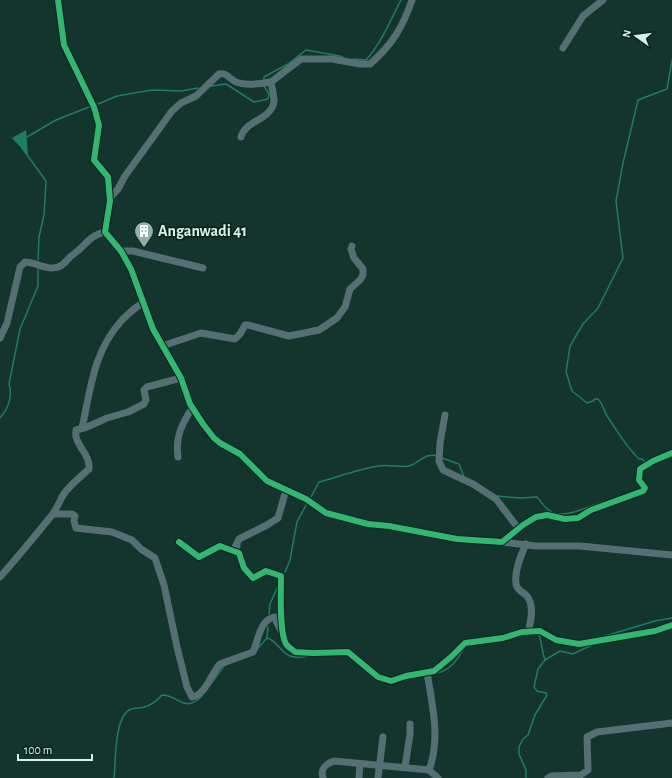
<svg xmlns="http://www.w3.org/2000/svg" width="672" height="778" viewBox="0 0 672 778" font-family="'Alegreya Sans',sans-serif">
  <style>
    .water { fill: #217b65 }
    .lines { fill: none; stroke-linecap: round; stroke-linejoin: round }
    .stream { stroke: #217b65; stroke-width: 1.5 }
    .minor { stroke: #556f74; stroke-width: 7 }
    .cycleway-casing { stroke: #0e241e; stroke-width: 8 }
    .cycleway { stroke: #33b770; stroke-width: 6 }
    .labels { text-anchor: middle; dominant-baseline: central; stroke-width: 3.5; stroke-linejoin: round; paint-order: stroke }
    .poi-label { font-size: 16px; font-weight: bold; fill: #d6f1e8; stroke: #0e241e; text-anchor: start }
  </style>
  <rect width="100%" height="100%" fill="#13352d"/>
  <!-- water -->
  <path class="water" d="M26,130L28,155L12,138Z"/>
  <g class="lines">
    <!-- stream -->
    <g class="stream">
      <path d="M353,59L366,60C382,42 390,21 401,0"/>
      <path d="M264,80V77L288,64L306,50L340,56L344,58"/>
      <path d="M211,86L226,84L254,102L268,99L269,94L264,86"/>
      <path d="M98,104L117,96L152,90L181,91L198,88"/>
      <path d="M27,137L56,120L89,107"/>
      <path d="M22,148L46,181L44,215L39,237L38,260"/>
      <path d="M0,418C8,409 13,396 9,384L20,329L38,286V269"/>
      <path d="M442,458L459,464L464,477"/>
      <path d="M646,463L642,459H639C627,448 618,432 609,419C604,413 604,405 598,399H595L593,401L587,403L572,391L566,372L570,346L583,324L598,308L623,258L616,201L623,163L638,100L667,89L672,60"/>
      <path d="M497,496L520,498L537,497C541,502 545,508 550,511C565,521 593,503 608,501"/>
      <path d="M311,497L319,482C337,477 360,469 378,466C388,464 400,468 409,466C419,463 426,452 437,456"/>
      <path d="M285,572L290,560L297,522L306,505"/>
      <path d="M269,614L270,604L277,588"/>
      <path d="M537,634L539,635C542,643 542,652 545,660L560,651L573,654L592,645"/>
      <path d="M605,636L655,621L672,618"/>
      <path d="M267,638L268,627"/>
      <path d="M258,648L267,638C279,641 281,656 295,657C299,658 304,657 308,656"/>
      <path d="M436,673C448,672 458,660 463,649"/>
      <path d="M210,685L224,666"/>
      <path d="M114,778C116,762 114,719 129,710C134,707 139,709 144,707C152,705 157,701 162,695C179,695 184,714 202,696"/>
      <path d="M526,778V770L519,754V747L523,739L528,735L535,715L547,695L546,693L537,691L534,687L538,669L545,660"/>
    </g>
    <!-- minor -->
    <g class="minor">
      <path d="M58,0L64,45L94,107L99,125L94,160L108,177L110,201L105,232L121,251L131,269L153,329L181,378L190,404L203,424L214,438L220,443L240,454L267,481L306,499L326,513L368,524L389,526L457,539L502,542L523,525L536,517L547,515L565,519L578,518L591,510L643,491L645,488L639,480L640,469L653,461L672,453"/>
      <path d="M563,48L583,16L603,0"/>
      <path d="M241,137C245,120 272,120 274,101C274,95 272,88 271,82L301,59H332L360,64H370C392,45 403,27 412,0"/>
      <path d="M110,198L118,189L125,176L172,111L181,103L196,96L219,74C227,72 229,79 236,82C246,86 260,84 271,82"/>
      <path d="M121,251H133L203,268"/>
      <path d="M0,338L7,323L20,267L25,262C34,262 43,268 52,268C62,268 64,263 70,257C73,254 77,252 80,249C88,241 94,234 105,232"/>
      <path d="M162,346L201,333L235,339L240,334L245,325H248L289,336L319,330L337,318L345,307L350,289L360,280L363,275V269L354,258L351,249L352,246"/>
      <path d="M445,415L440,443L439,461L443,470L473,484L496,499L518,528"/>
      <path d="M82,428C91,388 93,352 122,320C129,313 135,307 143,303"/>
      <path d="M178,457C175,437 182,424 192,408"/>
      <path d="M53,514H72L75,516L74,521L76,528L112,532L132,540L141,549L155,558L164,585L177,647L187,687L192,697C205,696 212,672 220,664L253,652C258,641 260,619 275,617L277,623L282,632"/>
      <path d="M179,542L199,557L220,546L239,553L244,568L253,578L266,571L281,576C281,591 279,632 286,644C288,647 293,650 295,652L313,653L348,652L378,677L391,681L406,676L434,671L451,657L465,643L503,638L522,632L540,631L556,640L579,644L655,631L672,625"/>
      <path d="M502,542L536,546H580L672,555"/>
      <path d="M526,544C521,555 514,571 516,584C517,590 522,592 526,595C535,604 531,621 528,632"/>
      <path d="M237,546L233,551L239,539L267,525L278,518L286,490"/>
      <path d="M0,577C18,557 35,536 52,515C58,508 60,498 66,491C73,483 81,476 89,469C91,454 73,444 76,430L87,427L107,418L128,412L144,404L146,400L144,390L147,387L181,378"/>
      <path d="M405,767L410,734V724"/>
      <path d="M429,770L438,778"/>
      <path d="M323,778C320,768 326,764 334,761L429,770C441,738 432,705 427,672"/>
      <path d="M359,778L360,764"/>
      <path d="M378,778L383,737"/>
      <path d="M548,778L552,776L581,775L588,770L587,737L597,732L672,723"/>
    </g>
    <!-- cycleway casing -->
    <g class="cycleway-casing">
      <g id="cycleway">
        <path d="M58,0L64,45L94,107L99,125L94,160L108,177L110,201L105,232L121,251L131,269L153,329L181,378L190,404L203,424L214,438L220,443L240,454L267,481L306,499L326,513L368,524L389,526L457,539L502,542L523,525L536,517L547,515L565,519L578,518L591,510L643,491L645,488L639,480L640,469L653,461L672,453"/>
        <path d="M179,542L199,557L220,546L239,553L244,568L253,578L266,571L281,576C281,591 279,632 286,644C288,647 293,650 295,652L313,653L348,652L378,677L391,681L406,676L434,671L451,657L465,643L503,638L522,632L540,631L556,640L579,644L655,631L672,625"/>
      </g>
    </g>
    <!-- cycleway -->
    <use href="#cycleway" class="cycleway"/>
  </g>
  <!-- icons -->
  <defs>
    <g id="building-pin" transform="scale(1)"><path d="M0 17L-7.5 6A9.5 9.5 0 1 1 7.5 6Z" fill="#92afa7" stroke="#0e241e"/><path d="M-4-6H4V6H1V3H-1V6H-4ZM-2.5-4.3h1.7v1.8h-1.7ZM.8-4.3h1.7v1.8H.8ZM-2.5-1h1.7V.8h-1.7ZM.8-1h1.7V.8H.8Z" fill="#fff"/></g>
  </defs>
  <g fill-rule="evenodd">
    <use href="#building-pin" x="144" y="231"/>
  </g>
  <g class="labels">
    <!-- poi labels -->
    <g class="poi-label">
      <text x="158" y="231">Anganwadi 41</text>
    </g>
  </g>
  <!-- north arrow -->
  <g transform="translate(636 36) rotate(284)" stroke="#0e241e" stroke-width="3" paint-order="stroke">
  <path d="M0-3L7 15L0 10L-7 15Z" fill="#d6f1e8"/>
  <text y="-6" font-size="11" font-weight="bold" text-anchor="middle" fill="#d6f1e8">N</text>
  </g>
  <!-- scale -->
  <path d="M18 754v6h74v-6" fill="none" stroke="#d6f1e8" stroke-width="2"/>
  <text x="24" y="754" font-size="12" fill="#d6f1e8" stroke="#0e241e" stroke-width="3" paint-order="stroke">100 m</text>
</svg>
